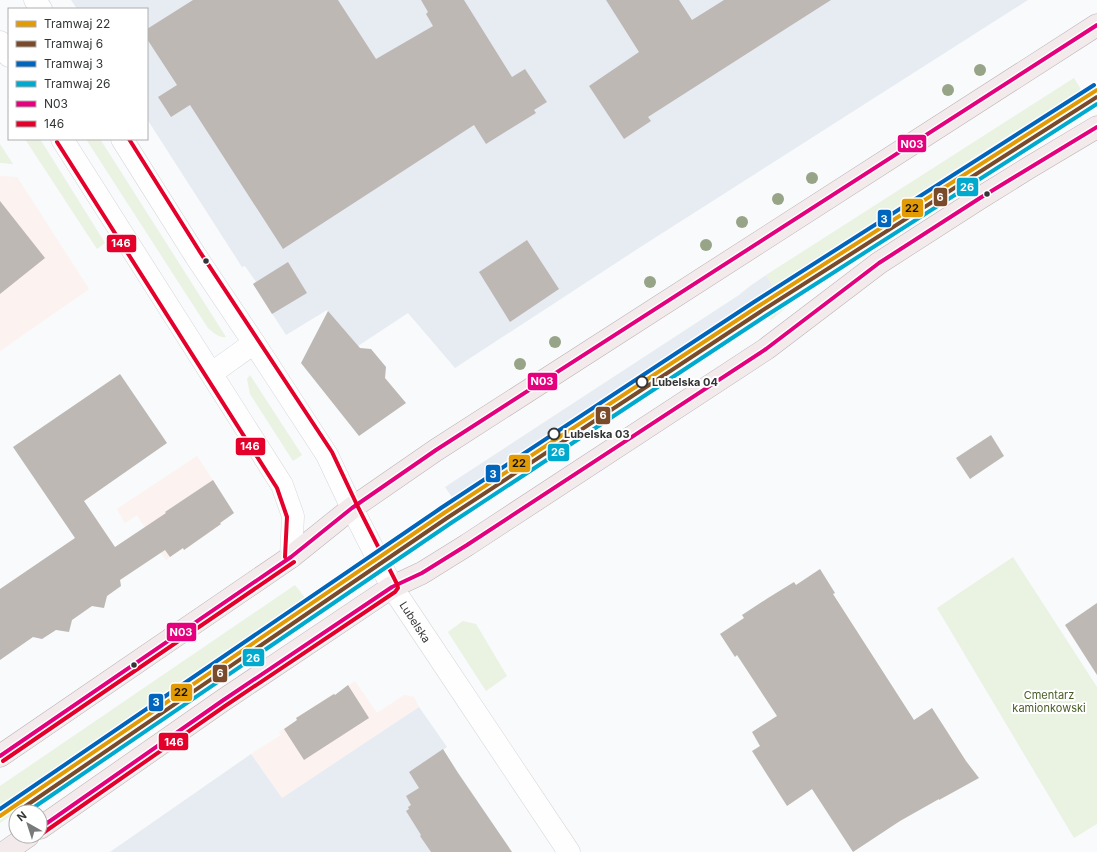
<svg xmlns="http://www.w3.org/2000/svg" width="1097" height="852" viewBox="0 0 1097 852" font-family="Inter,sans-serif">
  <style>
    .commercial { fill: #fcf2ef }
    .built { fill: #e7ecf2 }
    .green { fill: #eaf2e2 }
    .building { fill: #bdb8b4 }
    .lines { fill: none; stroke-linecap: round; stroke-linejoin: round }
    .minor-casing { stroke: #d5d6d8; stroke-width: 23 }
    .major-casing { stroke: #bfb3b5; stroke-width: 23 }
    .minor { stroke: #fefeff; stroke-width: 22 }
    .major { stroke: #f2eaeb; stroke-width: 22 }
    .bus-1-casing { stroke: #fff; stroke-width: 7 }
    .bus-2-casing { stroke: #fff; stroke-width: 7 }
    .bus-1 { stroke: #e5007d; stroke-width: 4 }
    .bus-2 { stroke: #e4002b; stroke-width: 4 }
    .tram-1-casing { stroke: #fff; stroke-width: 7 }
    .tram-2-casing { stroke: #fff; stroke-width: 7 }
    .tram-3-casing { stroke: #fff; stroke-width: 7 }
    .tram-4-casing { stroke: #fff; stroke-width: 7 }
    .tram-1 { stroke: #e39b05; stroke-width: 4 }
    .tram-2 { stroke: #7a4b2a; stroke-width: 4 }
    .tram-3 { stroke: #0065bd; stroke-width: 4 }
    .tram-4 { stroke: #00a9ce; stroke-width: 4 }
    .tree { fill: #98a487 }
    .bus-dot { fill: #333536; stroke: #fff; stroke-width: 1.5 }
    .stop-dot { fill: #fff; stroke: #333536; stroke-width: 2 }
    .labels { text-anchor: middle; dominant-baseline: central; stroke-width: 4; stroke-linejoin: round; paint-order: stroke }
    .stop-label { font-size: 11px; font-weight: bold; fill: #333536; stroke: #fff; text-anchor: start }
    .street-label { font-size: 11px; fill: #333536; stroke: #fff }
    .park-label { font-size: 11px; fill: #495d27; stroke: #fff }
    .line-badge { stroke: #fff; stroke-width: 1.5 }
    .badge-label { font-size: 11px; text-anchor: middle; font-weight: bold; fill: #fff }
    .pale-badge-label { font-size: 11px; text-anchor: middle; font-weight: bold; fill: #111 }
  </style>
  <rect width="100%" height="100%" fill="#f8fafc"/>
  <!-- commercial -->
  <g class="commercial">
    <path d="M0,176L17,177L89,289L0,351Z"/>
    <path d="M197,456L234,513L220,523L221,524L184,550L183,548L166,560L137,515L125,523L117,509Z"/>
    <path d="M355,681L377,713L404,695L414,697L419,707L282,798L251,754L281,735L279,732L297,720V718L334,693L335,695Z"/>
  </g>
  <!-- built -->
  <g class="built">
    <path d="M71,0H1028L642,246L455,368L408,313L358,346L327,310L286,335L253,284L256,282L245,266L242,267L147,119V9H77Z"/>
    <path d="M766,275L783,302L766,313L764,311L460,509L445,487L739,295L750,286Z"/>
    <path d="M419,707L447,747L443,750L512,852H110L251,754L282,798Z"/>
  </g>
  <!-- green -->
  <g class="green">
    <path d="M1074,78L1090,104L822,278L771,320L766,313L783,302L766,275Z"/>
    <path d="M25,139H40L105,243L97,249Z"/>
    <path d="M86,139H100L226,337C219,338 214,333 208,328Z"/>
    <path d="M0,144L13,164L0,163Z"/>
    <path d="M250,375L302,455L293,461L250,394L247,379Z"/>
    <path d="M1013,557L1097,687V824L1074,838L937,608Z"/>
    <path d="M295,585L313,608L0,823V786Z"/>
    <path d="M463,621L476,624L507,676L486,691L448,632Z"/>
  </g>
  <!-- building -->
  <g class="building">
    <path d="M193,0H338L376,59L433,26L426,14L428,12L421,0H464L512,77L525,69L547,102L534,110L536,113L486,144L474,125L283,249L190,105L171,117L158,97L177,85L147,39V29Z"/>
    <path d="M606,0H679L692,20L724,0H831L648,117L651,121L624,139L589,86L639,52Z"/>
    <path d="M0,201L45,258L0,294Z"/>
    <path d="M527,240L559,289L510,322L479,272Z"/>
    <path d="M288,262L307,293L272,314L253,284Z"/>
    <path d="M328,311L360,348L371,349L386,367L385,378L406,403L359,436L301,363Z"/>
    <path d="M120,374L167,443L84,501L115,547L166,513L165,512L213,480L234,513L220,523L221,524L184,550L183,548L170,557L165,550L120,580L121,586L107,596L104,608L92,606L72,620L69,632L56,630L42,639L33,637L0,660V589L75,538L13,447Z"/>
    <path d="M991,435L1004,456L970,479L956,458Z"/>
    <path d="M820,569L835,593L833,594L914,720L932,708L966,761L979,778L939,800V799L900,821L853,852L812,789L787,806L752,751L760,746L752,732L777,716L737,655L735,657L720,634L744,618L742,615L768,598L794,582L796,585Z"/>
    <path d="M1097,603V675L1065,625Z"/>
    <path d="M348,685L369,718L304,760L284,729L297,720L296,718L334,694L335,695Z"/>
    <path d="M443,749L458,773L512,852H431L420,836L421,835L406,811L409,809L408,807L411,805L406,796L419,788L409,772Z"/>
  </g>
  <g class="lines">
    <!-- minor casing -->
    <g class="minor-casing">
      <g id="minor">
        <path d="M35,0L41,9"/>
        <path d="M0,42L9,56"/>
        <path d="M62,139L282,485L293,516L291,557"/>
        <path d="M122,139L195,255L254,343L327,455L352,508L392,587L569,852"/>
        <path d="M212,373L254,343"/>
      </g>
    </g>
    <!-- major casing -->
    <g class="major-casing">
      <g id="major">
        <path d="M0,756L291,557L352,508L436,450L1097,25"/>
        <path d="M40,828L222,701L392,587L422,573L467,545L766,349L879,263L980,198L1030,167L1097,127"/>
        <path d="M5,852L28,836"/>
      </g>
    </g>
    <!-- minor -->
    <use href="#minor" class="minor"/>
    <!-- major -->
    <use href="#major" class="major"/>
    <!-- bus-1 casing -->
    <g class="bus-1-casing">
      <g id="bus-1">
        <path d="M0,756L291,557L352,508L436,450L1097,25"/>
        <path d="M40,828L222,701L392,587L422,573L467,545L766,349L879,263L980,198L1097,127"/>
      </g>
    </g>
    <!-- bus-2 casing -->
    <g class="bus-2-casing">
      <g id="bus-2">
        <path d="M57,142L277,488L287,517L285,557"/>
        <path d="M3,761L294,562"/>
        <path d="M43,833L225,706L395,592L398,588L397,584L357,505L332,452L200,252L129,139"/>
      </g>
    </g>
    <!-- bus-1 -->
    <use href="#bus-1" class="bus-1"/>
    <!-- bus-2 -->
    <use href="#bus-2" class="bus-2"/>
    <!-- tram-1 casing -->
    <g class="tram-1-casing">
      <path id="tram-1" d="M0,816L444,513L757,307L1097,90"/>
    </g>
    <!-- tram-2 casing -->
    <g class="tram-2-casing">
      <path id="tram-2" d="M17,812L447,518L760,312L1097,97"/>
    </g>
    <!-- tram-3 casing -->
    <g class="tram-3-casing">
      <path id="tram-3" d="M0,809L441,508L754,302L1094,85"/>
    </g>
    <!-- tram-4 casing -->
    <g class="tram-4-casing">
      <path id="tram-4" d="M27,812L451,523L764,317L1097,104"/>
    </g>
    <!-- tram-1 -->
    <use href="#tram-1" class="tram-1"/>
    <!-- tram-2 -->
    <use href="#tram-2" class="tram-2"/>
    <!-- tram-3 -->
    <use href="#tram-3" class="tram-3"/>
    <!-- tram-4 -->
    <use href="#tram-4" class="tram-4"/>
  </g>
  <!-- trees -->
  <g class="tree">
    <circle cx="980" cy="70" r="6"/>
    <circle cx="948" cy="90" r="6"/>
    <circle cx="812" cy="178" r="6"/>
    <circle cx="778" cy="199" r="6"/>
    <circle cx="742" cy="222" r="6"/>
    <circle cx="706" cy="245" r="6"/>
    <circle cx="650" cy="282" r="6"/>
    <circle cx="555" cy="342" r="6"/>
    <circle cx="520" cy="364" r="6"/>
  </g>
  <!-- markers -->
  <g class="bus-dot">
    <circle cx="987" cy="194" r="3.5"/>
    <circle cx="206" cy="261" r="3.5"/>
    <circle cx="134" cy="665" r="3.5"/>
  </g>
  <g class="stop-dot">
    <circle cx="642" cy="382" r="5.5"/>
    <circle cx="554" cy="434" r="5.5"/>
  </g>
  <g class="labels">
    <!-- stop labels -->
    <g class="stop-label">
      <text x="652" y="382">Lubelska 04</text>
      <text x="564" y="434">Lubelska 03</text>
    </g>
    <!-- street labels -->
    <g class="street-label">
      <text transform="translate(415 622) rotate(57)">Lubelska</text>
    </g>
    <!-- park labels -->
    <g class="park-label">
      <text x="1049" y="695">Cmentarz<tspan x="1049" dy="13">kamionkowski</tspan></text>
    </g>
  </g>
  <g class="line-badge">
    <rect x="897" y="134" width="30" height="19" rx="4" fill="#e5007d"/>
    <rect x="956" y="177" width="23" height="20" rx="4" fill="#00a9ce"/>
    <rect x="933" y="187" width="15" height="20" rx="4" fill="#7a4b2a"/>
    <rect x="901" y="198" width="23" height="20" rx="4" fill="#e39b05"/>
    <rect x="877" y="209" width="15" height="19" rx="4" fill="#0065bd"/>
    <rect x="106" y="234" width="31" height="19" rx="4" fill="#e4002b"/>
    <rect x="527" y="372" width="31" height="19" rx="4" fill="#e5007d"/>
    <rect x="595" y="406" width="16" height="19" rx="4" fill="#7a4b2a"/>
    <rect x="235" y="437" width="31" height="19" rx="4" fill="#e4002b"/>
    <rect x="547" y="443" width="23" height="19" rx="4" fill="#00a9ce"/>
    <rect x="508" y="454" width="23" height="19" rx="4" fill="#e39b05"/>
    <rect x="485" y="464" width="16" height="19" rx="4" fill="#0065bd"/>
    <rect x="166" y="622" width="31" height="20" rx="4" fill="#e5007d"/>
    <rect x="242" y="648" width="23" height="19" rx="4" fill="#00a9ce"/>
    <rect x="212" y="664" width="16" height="19" rx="4" fill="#7a4b2a"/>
    <rect x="170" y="683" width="23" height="19" rx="4" fill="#e39b05"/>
    <rect x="148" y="693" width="16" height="19" rx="4" fill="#0065bd"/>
    <rect x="158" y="732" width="31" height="19" rx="4" fill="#e4002b"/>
  </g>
  <g class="badge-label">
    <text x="912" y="148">N03</text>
    <text x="967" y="191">26</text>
    <text x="940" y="201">6</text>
    <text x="884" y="223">3</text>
    <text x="121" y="247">146</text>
    <text x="542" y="385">N03</text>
    <text x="603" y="419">6</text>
    <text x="250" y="450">146</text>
    <text x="558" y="456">26</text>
    <text x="493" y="478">3</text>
    <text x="181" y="636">N03</text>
    <text x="253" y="662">26</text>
    <text x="220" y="677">6</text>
    <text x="156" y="706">3</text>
    <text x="174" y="746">146</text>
  </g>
  <g class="pale-badge-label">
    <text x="912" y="212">22</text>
    <text x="519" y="467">22</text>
    <text x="181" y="696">22</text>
  </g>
  <!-- legend -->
  <rect x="8" y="8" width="140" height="132" fill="#ffffff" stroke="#adaeaf"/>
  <rect x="16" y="21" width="20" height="6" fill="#e39b05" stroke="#adaeaf"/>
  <text x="44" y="28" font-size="12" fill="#333536">Tramwaj 22</text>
  <rect x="16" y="41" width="20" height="6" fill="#7a4b2a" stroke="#adaeaf"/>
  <text x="44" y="48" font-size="12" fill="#333536">Tramwaj 6</text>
  <rect x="16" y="61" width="20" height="6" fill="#0065bd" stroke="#adaeaf"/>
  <text x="44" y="68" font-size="12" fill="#333536">Tramwaj 3</text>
  <rect x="16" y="81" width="20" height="6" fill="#00a9ce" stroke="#adaeaf"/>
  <text x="44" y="88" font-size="12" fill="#333536">Tramwaj 26</text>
  <rect x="16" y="101" width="20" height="6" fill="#e5007d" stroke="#adaeaf"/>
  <text x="44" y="108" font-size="12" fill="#333536">N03</text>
  <rect x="16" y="121" width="20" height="6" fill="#e4002b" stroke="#adaeaf"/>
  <text x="44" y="128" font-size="12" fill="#333536">146</text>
  <!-- north arrow -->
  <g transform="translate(28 824) rotate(321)"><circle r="19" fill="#ffffff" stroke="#adaeaf"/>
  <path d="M0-3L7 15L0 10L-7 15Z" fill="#787a7b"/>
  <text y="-6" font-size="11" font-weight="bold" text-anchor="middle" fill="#333536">N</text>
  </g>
</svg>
